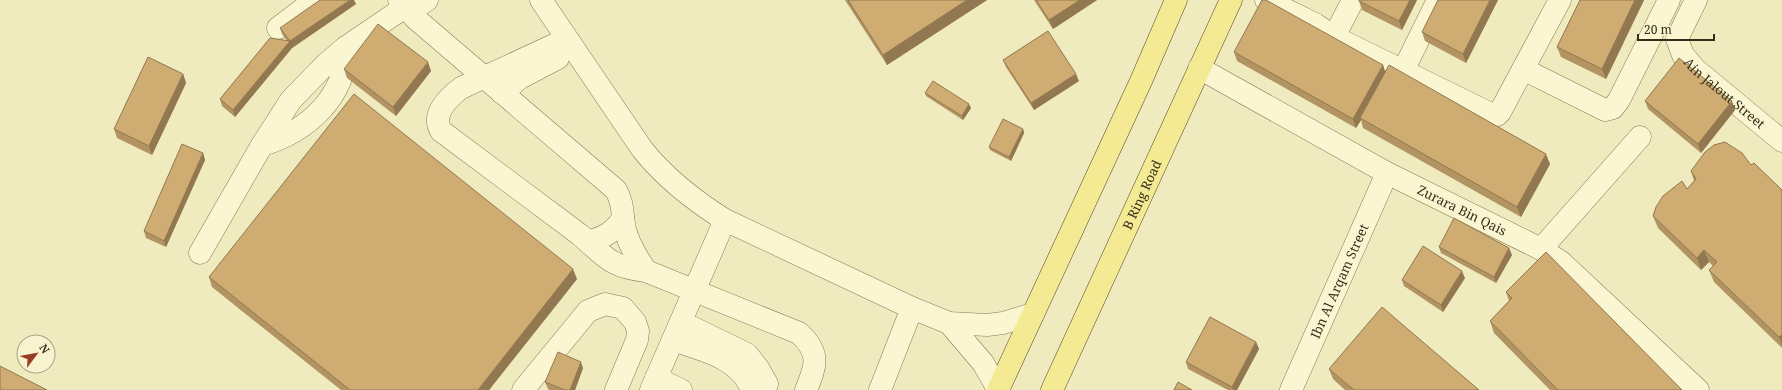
<svg xmlns="http://www.w3.org/2000/svg" width="1782" height="390" viewBox="0 0 1782 390" font-family="'Noto Serif',serif">
  <style>
    .lines { fill: none; stroke-linecap: round; stroke-linejoin: round }
    .minor-casing { stroke: #887b56; stroke-width: 23 }
    .major-casing { stroke: #55472b; stroke-width: 23 }
    .minor { stroke: #faf6d1; stroke-width: 22 }
    .major { stroke: #f4ea93; stroke-width: 22 }
    .wall { fill: #b29462 }
    .shaded-wall { fill: #917850 }
    .building { fill: #cfac72; stroke: #917850 }
    .labels { text-anchor: middle; dominant-baseline: central; stroke-width: 3.5; stroke-linejoin: round; paint-order: stroke }
    .street-label { font-size: 13px; fill: #362e1b; stroke: #f6f3ce }
  </style>
  <rect width="100%" height="100%" fill="#efebbe"/>
  <g class="lines">
    <!-- minor casing -->
    <g class="minor-casing">
      <g id="minor">
        <path d="M399,0L416,19L616,190C625,206 621,217 626,233C630,247 638,259 646,271"/>
        <path d="M541,0L642,149C665,178 693,200 725,220L912,308L949,323L987,325L1003,323L1033,314"/>
        <path d="M1266,0L1315,24L1334,37L1493,115H1497L1500,112L1560,0"/>
        <path id="s1" d="M1696,0L1677,39L1683,55L1695,69L1782,141"/>
        <path d="M409,12L427,0"/>
        <path d="M278,28L315,0"/>
        <path d="M1334,37L1353,0"/>
        <path d="M567,39L461,88C448,98 431,114 441,131L579,234C605,256 609,267 646,271L799,333C821,353 816,366 806,390"/>
        <path id="s2" d="M1199,68L1387,173L1541,249L1561,262L1698,390"/>
        <path d="M1523,69L1605,110L1613,108L1619,100L1669,0"/>
        <path d="M1403,71L1438,0"/>
        <path d="M502,93L520,78L558,58"/>
        <path d="M262,145C307,132 347,96 346,47"/>
        <path d="M588,241C604,238 614,232 623,218"/>
        <path d="M1541,249L1640,137"/>
        <path d="M200,253L262,145L291,100L326,64L346,47L405,7"/>
        <path d="M681,322L747,354L758,368L767,384"/>
        <path d="M949,323L983,363L998,389"/>
        <path d="M673,340C701,350 738,357 751,388"/>
        <path d="M656,378L681,390"/>
        <path d="M523,390L588,311L605,304L623,308L635,322L638,331L637,340L616,390"/>
        <path d="M651,390L725,220"/>
        <path d="M880,390L912,308"/>
        <path id="s3" d="M1291,390L1387,173"/>
      </g>
    </g>
    <!-- major casing -->
    <g class="major-casing">
      <g id="major">
        <path d="M998,390L1141,81L1176,0"/>
        <path id="s4" d="M1052,390L1231,0"/>
      </g>
    </g>
    <!-- minor -->
    <use href="#minor" class="minor"/>
    <!-- major -->
    <use href="#major" class="major"/>
  </g>
  <!-- wall -->
  <g class="wall">
    <path d="M845,0H987L887,65Z"/>
    <path d="M1034,0H1097L1053,29Z"/>
    <path d="M1417,0L1402,30L1362,10L1359,1Z"/>
    <path d="M1498,0L1466,63L1425,41L1422,32Z"/>
    <path d="M1580,0H1644L1606,79L1561,57L1557,47Z"/>
    <path d="M356,4L292,48L235,117L222,106L220,99L287,41L282,34L280,28Z"/>
    <path d="M1234,52L1383,65L1385,72L1550,164L1521,217L1363,128L1361,120L1356,128L1237,61Z"/>
    <path d="M1003,60L1079,81L1034,110L1006,67Z"/>
    <path d="M344,69L431,71L396,116L347,78Z"/>
    <path d="M183,74L186,83L152,155L117,138L114,129Z"/>
    <path d="M925,93L971,108L963,120L926,96Z"/>
    <path d="M1645,101L1735,110L1701,153L1648,109Z"/>
    <path d="M1023,129L1024,133L1011,161L990,150L989,147Z"/>
    <path d="M203,153L205,160L166,247L146,238L144,231Z"/>
    <path d="M1751,165L1782,190V348L1714,282L1709,270L1713,266L1709,262L1701,270L1658,228L1653,216L1687,189L1694,181L1691,171Z"/>
    <path d="M1439,247L1512,255L1496,283L1441,253Z"/>
    <path d="M209,277L577,279L489,390H341L212,287Z"/>
    <path d="M1465,278L1443,312L1404,286L1402,280Z"/>
    <path d="M1506,292L1682,390H1550L1494,333L1490,321L1509,301Z"/>
    <path d="M1256,342L1259,349L1237,390H1228L1188,369L1186,362Z"/>
    <path d="M583,368L575,390H550L548,389L545,382Z"/>
    <path d="M1329,369L1479,390H1345L1333,379Z"/>
  </g>
  <!-- shaded-wall -->
  <g class="shaded-wall">
    <path d="M350,0H354L356,4L292,48L235,117L233,110L290,41Z"/>
    <path d="M967,0H987L887,65L883,55Z"/>
    <path d="M1080,0H1097L1053,29L1049,20Z"/>
    <path d="M1410,0H1417L1402,30L1399,21Z"/>
    <path d="M1490,0H1498L1466,63L1463,54Z"/>
    <path d="M1635,0H1644L1606,79L1602,69Z"/>
    <path d="M428,62L431,71L396,116L393,107Z"/>
    <path d="M1383,65L1386,74L1360,118L1361,120L1356,128L1353,119Z"/>
    <path d="M183,74L186,83L152,155L149,146Z"/>
    <path d="M1076,74L1079,81L1034,110L1031,103Z"/>
    <path d="M1732,101L1735,110L1701,153L1698,144Z"/>
    <path d="M969,104L971,108L963,120L962,116Z"/>
    <path d="M1023,129L1024,133L1011,161L1009,157Z"/>
    <path d="M203,153L205,160L166,247L164,241Z"/>
    <path d="M1546,154L1550,164L1521,217L1517,207Z"/>
    <path d="M1509,248L1512,255L1496,283L1494,277Z"/>
    <path d="M1704,250L1709,262L1701,270L1697,258Z"/>
    <path d="M573,269L577,279L489,390H478Z"/>
    <path d="M1462,271L1465,278L1443,312L1441,305Z"/>
    <path d="M1782,335V345L1779,337Z"/>
    <path d="M1256,342L1259,349L1237,390H1233L1232,387Z"/>
    <path d="M581,362L583,368L575,390H570Z"/>
  </g>
  <!-- building -->
  <g class="building">
    <path d="M320,0H350L290,41L280,28Z"/>
    <path d="M848,0H967L883,55Z"/>
    <path d="M1036,0H1080L1049,20Z"/>
    <path d="M1262,0H1266L1383,65L1353,119L1234,52Z"/>
    <path d="M1359,0H1410L1399,21L1359,1Z"/>
    <path d="M1438,0H1490L1463,54L1422,32Z"/>
    <path d="M1580,0H1635L1602,69L1557,47Z"/>
    <path d="M378,24L428,62L393,107L344,69Z"/>
    <path d="M1048,31L1076,74L1031,103L1003,60Z"/>
    <path d="M270,38L290,41L233,110L220,99Z"/>
    <path d="M148,57L183,74L149,146L114,129Z"/>
    <path d="M1679,58L1732,101L1698,144L1645,101Z"/>
    <path d="M1389,65L1546,154L1517,207L1360,118Z"/>
    <path d="M933,81L969,104L962,116L925,93Z"/>
    <path d="M354,94L573,269L478,390H350L209,277Z"/>
    <path d="M1003,119L1023,129L1009,157L989,147Z"/>
    <path d="M1725,142L1742,153L1751,165L1754,163L1782,190V335L1779,337L1709,270L1717,262L1704,250L1697,258L1653,216L1656,207L1663,196L1682,181L1687,189L1696,179L1691,171L1705,152L1714,145Z"/>
    <path d="M182,144L203,153L164,241L144,231Z"/>
    <path d="M1454,218L1509,248L1494,277L1439,247Z"/>
    <path d="M1423,246L1462,271L1441,305L1402,280Z"/>
    <path d="M1546,252L1682,390H1558L1490,321L1512,298L1506,292Z"/>
    <path d="M1382,307L1479,390H1354L1329,369Z"/>
    <path d="M1210,317L1256,342L1232,387L1186,362Z"/>
    <path d="M558,352L581,362L570,390H565L545,382Z"/>
    <path d="M0,366L47,390H0Z"/>
    <path d="M1178,382L1192,390H1174Z"/>
  </g>
  <g class="labels">
    <!-- street labels -->
    <g class="street-label">
      <text stroke="none"><textPath href="#s1" startOffset="117">Ain Jalout Street</textPath></text>
      <text stroke="none"><textPath href="#s4" startOffset="215">B Ring Road</textPath></text>
      <text stroke="none"><textPath href="#s2" startOffset="299">Zurara Bin Qais</textPath></text>
      <text stroke="none"><textPath href="#s3" startOffset="119">Ibn Al Arqam Street</textPath></text>
    </g>
  </g>
  <!-- north arrow -->
  <g transform="translate(36 354) rotate(58)"><circle r="19" fill="#f6f3ce" stroke="#a9a486"/>
  <path d="M0-3L7 15L0 10L-7 15Z" fill="#983c24"/>
  <text y="-6" font-size="11" font-weight="bold" text-anchor="middle" fill="#362e1b">N</text>
  </g>
  <!-- scale -->
  <path d="M1638 34v6h76v-6" fill="none" stroke="#362e1b" stroke-width="2"/>
  <text x="1644" y="34" font-size="12" fill="#362e1b" stroke="#f6f3ce" stroke-width="3" paint-order="stroke">20 m</text>
</svg>
